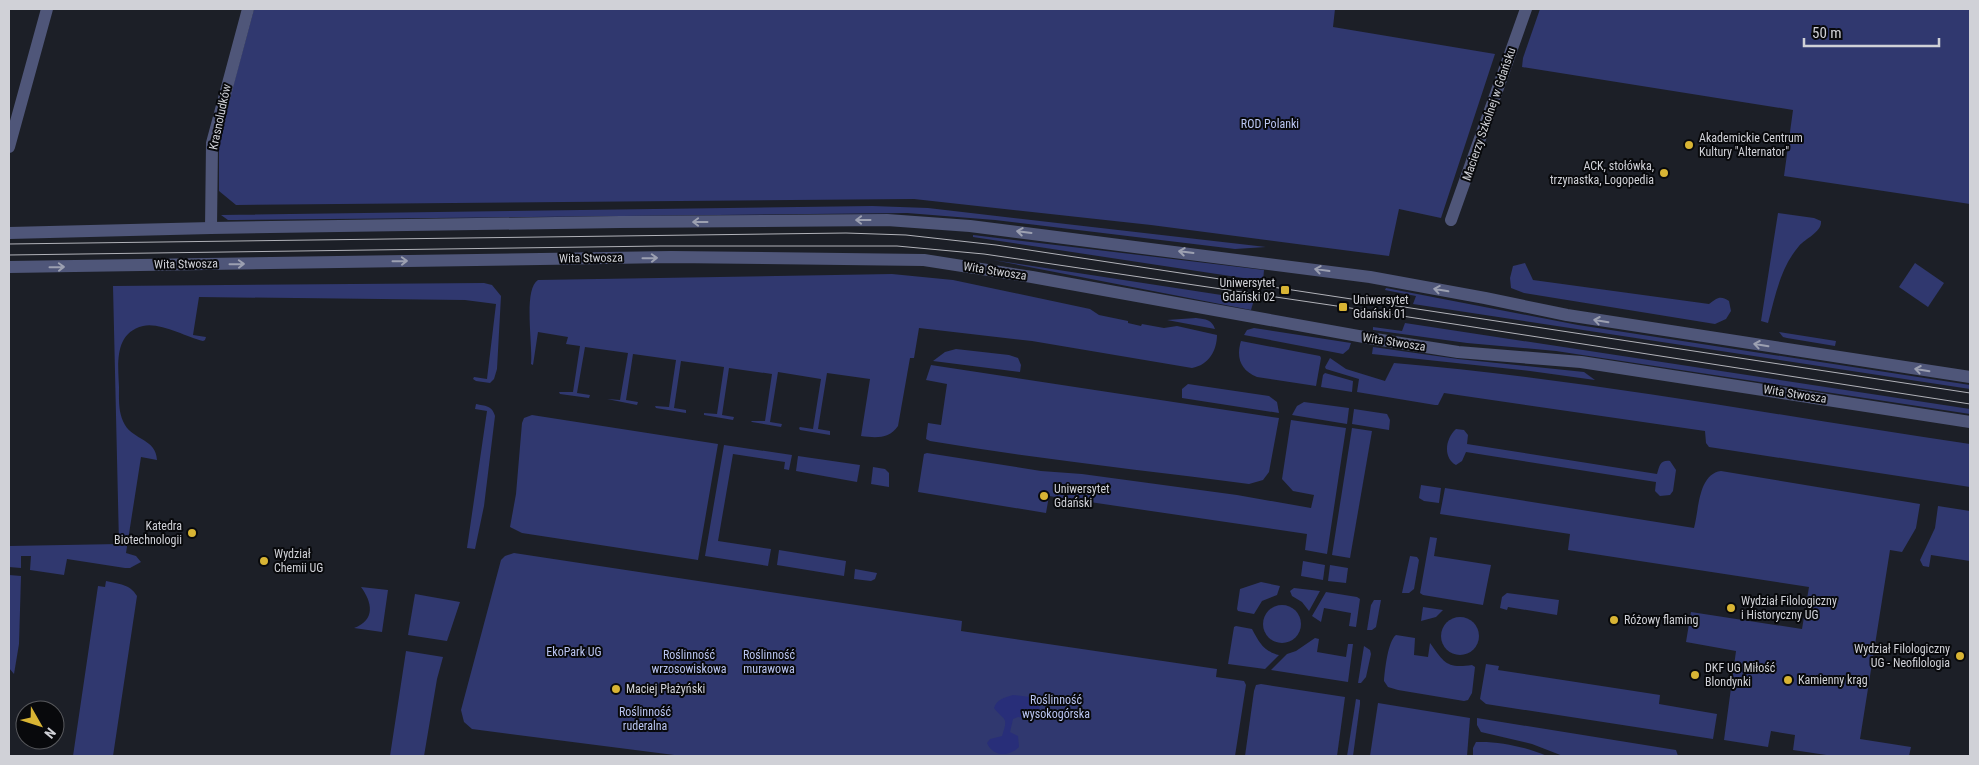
<svg xmlns="http://www.w3.org/2000/svg" width="1979" height="765" viewBox="0 0 1979 765" font-family="'Roboto Condensed',sans-serif">
  <style>
    .green { fill: #30386f }
    .water { fill: #282e79 }
    .lines { fill: none; stroke-linecap: round; stroke-linejoin: round }
    .minor { stroke: #4f5679; stroke-width: 12 }
    .tertiary { stroke: #4f5679; stroke-width: 12 }
    .tram { stroke: #b1b2b9; stroke-width: 1 }
    .oneway { stroke: #9ca0b1 }
    .poi-dot { fill: #d8b434; stroke: #08090c; stroke-width: 2 }
    .labels { text-anchor: middle; dominant-baseline: central; stroke-width: 4; stroke-linejoin: round; paint-order: stroke }
    .street-label { font-size: 12px; fill: #d0d1d7; stroke: #08090c }
    .park-label { font-size: 12px; fill: #b9c4f0; stroke: #08090c }
    .poi-label { font-size: 12px; fill: #d0d1d7; stroke: #08090c; text-anchor: start }
  </style>
  <rect width="100%" height="100%" fill="#1c1f27"/>
  <!-- green -->
  <g class="green">
    <path d="M254,9H1335L1333,27L1495,54L1441,218L1399,209L1389,256L1151,225L914,199L236,205L219,191V138Z"/>
    <path d="M1540,9H1970V204L1784,176L1793,110L1522,67L1523,58Z"/>
    <path d="M872,206L928,208L1266,247L1235,249L995,220L907,213L235,220H228L221,215Z"/>
    <path d="M1778,213L1814,218L1821,221C1822,232 1806,238 1799,246C1780,268 1775,297 1768,323L1761,321Z"/>
    <path d="M973,235L1264,270L1263,281L973,237Z"/>
    <path d="M993,260L1254,300L1251,310Z"/>
    <path d="M1525,263L1533,280L1709,304C1717,298 1720,295 1729,301L1731,311L1726,319L1715,324L1524,293L1511,288L1510,278L1513,266Z"/>
    <path d="M1915,263L1944,283L1928,307L1899,287Z"/>
    <path d="M892,274L953,280L1090,309L1099,315L1128,321V323L1141,326L1142,324L1164,328L1177,326L1217,335C1217,350 1209,365 1192,368L1032,341L919,328L914,358H910L898,426C889,439 876,438 861,436L870,379L827,373L818,429L830,431V435L800,430L799,428L800,427L813,429L821,379L778,372L770,422L782,424L781,427L752,422L751,421H765L772,374L729,368L722,415L734,417L733,420L704,415V413L717,414L724,367L681,361L674,408L686,410V413L656,408L655,406L669,407L676,360L633,354L626,400L638,402L637,405L607,399L620,400L628,353L585,347L577,393L590,395L589,398L560,394L559,392H573L580,346L566,344L568,337L538,332L533,365L531,364C533,345 523,289 538,280Z"/>
    <path d="M484,283L492,285L501,296L497,369L494,379L490,383L476,381L473,379L474,377L487,379L496,304L465,300L199,297L193,335L206,337L205,340L203,341C186,337 160,322 143,326C114,333 118,364 119,387C119,400 118,413 125,425C134,440 156,439 157,460L141,457L126,553L136,556L141,562L130,568H125L67,559L64,575L30,570L31,556H21V568L9,567V546L119,544L113,286Z"/>
    <path d="M1386,288L1578,325L1970,385V389L1413,304L1416,296L1385,290Z"/>
    <path d="M1196,318C1206,319 1212,320 1215,329L1167,320Z"/>
    <path d="M1405,323L1970,409V414L1556,351L1467,343L1373,330V327L1402,331Z"/>
    <path d="M1254,328L1351,343L1349,349L1343,354L1244,335L1247,330Z"/>
    <path d="M1779,332L1836,341L1835,346L1787,338L1783,337Z"/>
    <path d="M1241,341L1320,356L1321,358L1316,386L1257,377C1240,370 1236,357 1241,341Z"/>
    <path d="M1373,347L1458,359L1584,372L1595,380L1530,371L1372,354Z"/>
    <path d="M956,349L1009,355L1018,358L1021,365L1020,372L933,361L945,352Z"/>
    <path d="M1330,358L1346,369L1385,381L1394,363C1587,379 1778,416 1970,444V487L1709,447L1706,443L1705,431L1444,393L1438,405H1435L1357,392L1359,379L1326,369L1325,367Z"/>
    <path d="M931,365L1279,418L1269,472L1263,480L1249,484C1143,470 1036,459 930,441L926,439L928,423L941,425L947,384L926,380Z"/>
    <path d="M1325,373L1353,381L1352,392L1321,387L1323,375Z"/>
    <path d="M1188,384L1269,396L1277,402L1279,413L1182,398V389Z"/>
    <path d="M1304,402L1349,408L1347,424L1292,415L1297,406Z"/>
    <path d="M476,404C485,406 492,405 495,416L484,506L475,549L467,548L487,411L475,409Z"/>
    <path d="M1354,409L1387,414L1390,420L1389,430L1352,424Z"/>
    <path d="M532,415L718,444L698,560L522,533L510,527L516,494L522,423L524,418Z"/>
    <path d="M1291,420L1346,428L1327,554L1305,550L1307,534L1049,496L1046,513L918,492L924,454L927,453L1041,471L1082,474L1237,495L1311,508L1314,495L1293,491L1282,479Z"/>
    <path d="M1352,428L1372,431L1350,558L1332,555Z"/>
    <path d="M1456,429L1464,430L1468,435L1467,444L1657,474C1660,465 1660,460 1670,461L1676,470L1673,491L1670,495L1660,496L1655,491L1656,482L1466,452L1462,461L1456,465C1443,458 1445,439 1456,429Z"/>
    <path d="M724,445L792,455L789,470L784,469L785,462L733,454L718,541L771,549L768,566L705,556Z"/>
    <path d="M798,456L860,465L857,482L796,471Z"/>
    <path d="M873,467L885,469L889,473V487L871,484Z"/>
    <path d="M1721,471L1920,504L1916,528L1902,552L1890,550L1860,739L1911,747L1909,756H1833L1793,750L1795,735L1771,731L1768,747L1724,740L1736,651L1686,642L1691,612L1802,629L1809,587L1568,550L1570,534L1440,514L1445,488L1694,528C1699,510 1698,474 1721,471Z"/>
    <path d="M1421,485L1441,488L1439,503L1424,501L1419,498Z"/>
    <path d="M1938,506L1970,511V561L1931,555L1929,567L1923,566L1920,560L1935,528Z"/>
    <path d="M1430,537L1437,538L1434,556L1491,565L1483,605L1423,595L1420,593Z"/>
    <path d="M779,550L846,561L844,576L777,565Z"/>
    <path d="M514,553L962,621L961,631L1217,669L1216,677L1244,681L1246,685L1235,756H682L472,729L464,722L461,710L501,560L505,556Z"/>
    <path d="M1410,556L1417,557L1419,560L1414,589L1409,593H1402Z"/>
    <path d="M1303,561L1325,565L1323,580L1301,576Z"/>
    <path d="M1330,565L1348,568L1346,583L1328,581Z"/>
    <path d="M855,569L877,573L875,579L871,581L854,579Z"/>
    <path d="M9,575L21,576L19,644L14,674L9,668Z"/>
    <path d="M106,581C119,584 130,584 137,596L113,756H73L98,586L105,587Z"/>
    <path d="M1261,582L1280,586L1277,595L1262,601L1254,614L1238,611L1237,609L1240,589Z"/>
    <path d="M361,587L388,590L382,632L354,628C376,620 372,602 361,587Z"/>
    <path d="M1294,588L1320,591L1309,611L1302,602L1292,596L1290,591Z"/>
    <path d="M1326,592L1357,597L1360,599L1356,627L1349,626L1351,613L1324,608L1321,622L1312,616Z"/>
    <path d="M1507,593L1559,600L1557,615L1508,607L1507,610L1500,608L1502,597Z"/>
    <path d="M415,594L460,602L447,641L408,635Z"/>
    <path d="M1374,600H1381L1376,627L1372,630H1367L1371,605Z"/>
    <circle cx="1282" cy="624" r="19"/>
    <path d="M1423,607L1443,610L1436,617L1421,621Z"/>
    <circle cx="1460" cy="636" r="19"/>
    <path d="M1236,626L1252,629C1259,642 1263,651 1279,655L1265,669L1228,664L1234,627Z"/>
    <path d="M1396,635L1415,638L1414,655L1428,657L1430,643C1444,662 1446,669 1472,665L1475,667L1472,693L1468,700L1464,701L1398,690L1388,687L1384,681C1385,669 1388,641 1396,635Z"/>
    <path d="M1315,638L1319,639L1317,652L1346,657L1348,644H1353L1348,682L1271,670L1287,654L1296,651Z"/>
    <path d="M1364,646L1370,650L1371,654L1366,677L1361,683H1358Z"/>
    <path d="M406,651L443,657L437,679L424,756H390Z"/>
    <path d="M1486,664L1499,666L1498,670L1660,695L1659,704L1717,714L1713,739L1486,704L1480,699Z"/>
    <path d="M1261,684L1345,697L1337,756H1245L1254,691L1256,685Z"/>
    <path d="M1356,699L1360,700V704L1353,756H1347Z"/>
    <path d="M1378,703L1470,718L1467,756H1370Z"/>
    <path d="M1477,718L1676,750L1678,756H1563L1532,744L1481,732L1477,725Z"/>
    <path d="M1476,742C1499,741 1526,747 1547,756H1473V748Z"/>
  </g>
  <!-- water -->
  <path class="water" d="M1013,695L1030,697L1039,706C1040,712 1039,715 1034,719L1018,717L1013,719L1010,732L1018,736L1019,747C1009,757 993,757 987,743L990,739L1002,736C1009,716 1004,721 994,708C997,699 1004,698 1013,695Z"/>
  <g class="lines">
    <!-- minor -->
    <g class="minor">
      <path d="M1451,220L1526,9"/>
      <path d="M211,228L212,143L248,9"/>
    </g>
    <!-- tertiary -->
    <g class="tertiary">
      <path d="M9,147L47,9"/>
      <path d="M9,233L211,228L620,222L887,220L970,226L1370,277L1485,298L1567,315L1970,377"/>
      <path d="M9,267L671,257L924,260L1032,277L1375,339L1458,352L1581,362L1970,422"/>
    </g>
    <!-- tram -->
    <g class="tram">
      <path d="M9,244L846,233L906,235L996,245L1970,393"/>
      <path d="M9,255L660,246H897L984,254L1357,309L1970,404"/>
    </g>
  </g>
  <!-- one-way arrows -->
  <defs><path id="oneway-shaft" d="M-6 0H5M1.5-3L5.5 0L1.5 3" fill="none" stroke-width="1.6" stroke-linecap="round" stroke-linejoin="round" transform="scale(1.25)"/></defs>
  <g class="oneway">
    <use href="#oneway-shaft" transform="translate(863 220) rotate(180)"/>
    <use href="#oneway-shaft" transform="translate(700 222) rotate(180)"/>
    <use href="#oneway-shaft" transform="translate(1024 232) rotate(-173)"/>
    <use href="#oneway-shaft" transform="translate(1186 252) rotate(-173)"/>
    <use href="#oneway-shaft" transform="translate(650 258) rotate(-1)"/>
    <use href="#oneway-shaft" transform="translate(400 261) rotate(-1)"/>
    <use href="#oneway-shaft" transform="translate(237 264) rotate(-1)"/>
    <use href="#oneway-shaft" transform="translate(57 267) rotate(-1)"/>
    <use href="#oneway-shaft" transform="translate(1322 270) rotate(-172)"/>
    <use href="#oneway-shaft" transform="translate(1441 290) rotate(-170)"/>
    <use href="#oneway-shaft" transform="translate(1601 321) rotate(-171)"/>
    <use href="#oneway-shaft" transform="translate(1761 345) rotate(-171)"/>
    <use href="#oneway-shaft" transform="translate(1922 370) rotate(-171)"/>
  </g>
  <!-- markers -->
  <g class="poi-dot">
    <circle cx="1689" cy="145" r="5"/>
    <circle cx="1664" cy="173" r="5"/>
    <rect x="1280" y="285" width="10" height="10" rx="2.5"/>
    <rect x="1338" y="302" width="10" height="10" rx="2.5"/>
    <circle cx="1044" cy="496" r="5"/>
    <circle cx="192" cy="533" r="5"/>
    <circle cx="264" cy="561" r="5"/>
    <circle cx="1731" cy="608" r="5"/>
    <circle cx="1614" cy="620" r="5"/>
    <circle cx="1960" cy="656" r="5"/>
    <circle cx="1695" cy="675" r="5"/>
    <circle cx="1788" cy="680" r="5"/>
    <circle cx="616" cy="689" r="5"/>
  </g>
  <g class="labels">
    <!-- street labels -->
    <g class="street-label">
      <text transform="translate(1489 114) rotate(-71)">Macierzy Szkolnej w Gdańsku</text>
      <text transform="translate(220 117) rotate(-78)">Krasnoludków</text>
      <text transform="translate(591 258) rotate(-1)">Wita Stwosza</text>
      <text transform="translate(186 264) rotate(-1)">Wita Stwosza</text>
      <text transform="translate(995 271) rotate(9)">Wita Stwosza</text>
      <text transform="translate(1394 342) rotate(9)">Wita Stwosza</text>
      <text transform="translate(1795 394) rotate(9)">Wita Stwosza</text>
    </g>
    <!-- park labels -->
    <g class="park-label">
      <text x="1270" y="124">ROD Polanki</text>
      <text x="574" y="652">EkoPark UG</text>
      <text x="689" y="655">Roślinność<tspan x="689" dy="14">wrzosowiskowa</tspan></text>
      <text x="769" y="655">Roślinność<tspan x="769" dy="14">murawowa</tspan></text>
      <text x="1056" y="700">Roślinność<tspan x="1056" dy="14">wysokogórska</tspan></text>
      <text x="645" y="712">Roślinność<tspan x="645" dy="14">ruderalna</tspan></text>
    </g>
    <!-- poi labels -->
    <g class="poi-label">
      <text x="1699" y="138">Akademickie Centrum<tspan x="1699" dy="14">Kultury "Alternator"</tspan></text>
      <text x="1654" y="166" text-anchor="end">ACK, stołówka,<tspan x="1654" dy="14">trzynastka, Logopedia</tspan></text>
      <text x="1275" y="283" text-anchor="end">Uniwersytet<tspan x="1275" dy="14">Gdański 02</tspan></text>
      <text x="1353" y="300">Uniwersytet<tspan x="1353" dy="14">Gdański 01</tspan></text>
      <text x="1054" y="489">Uniwersytet<tspan x="1054" dy="14">Gdański</tspan></text>
      <text x="182" y="526" text-anchor="end">Katedra<tspan x="182" dy="14">Biotechnologii</tspan></text>
      <text x="274" y="554">Wydział<tspan x="274" dy="14">Chemii UG</tspan></text>
      <text x="1741" y="601">Wydział Filologiczny<tspan x="1741" dy="14">i Historyczny UG</tspan></text>
      <text x="1624" y="620">Różowy flaming</text>
      <text x="1950" y="649" text-anchor="end">Wydział Filologiczny<tspan x="1950" dy="14">UG - Neofilologia</tspan></text>
      <text x="1705" y="668">DKF UG Miłość<tspan x="1705" dy="14">Blondynki</tspan></text>
      <text x="1798" y="680">Kamienny krąg</text>
      <text x="626" y="689">Maciej Płażyński</text>
    </g>
  </g>
  <!-- border -->
  <rect width="1979" height="765" fill="none" stroke="#d0d1d7" stroke-width="20"/>
  <!-- north arrow -->
  <g transform="translate(40 725) rotate(129)"><circle r="24" fill="#08090c" stroke="#58595d"/>
  <path d="M0-4L9 19L0 12L-9 19Z" fill="#d8b434"/>
  <text y="-8" font-size="14" font-weight="bold" text-anchor="middle" fill="#d0d1d7">N</text>
  </g>
  <!-- scale -->
  <path d="M1804 38v8h135v-8" fill="none" stroke="#d0d1d7" stroke-width="2.5"/>
  <text x="1812" y="38" font-size="15" fill="#d0d1d7" stroke="#08090c" stroke-width="4" paint-order="stroke">50 m</text>
</svg>
